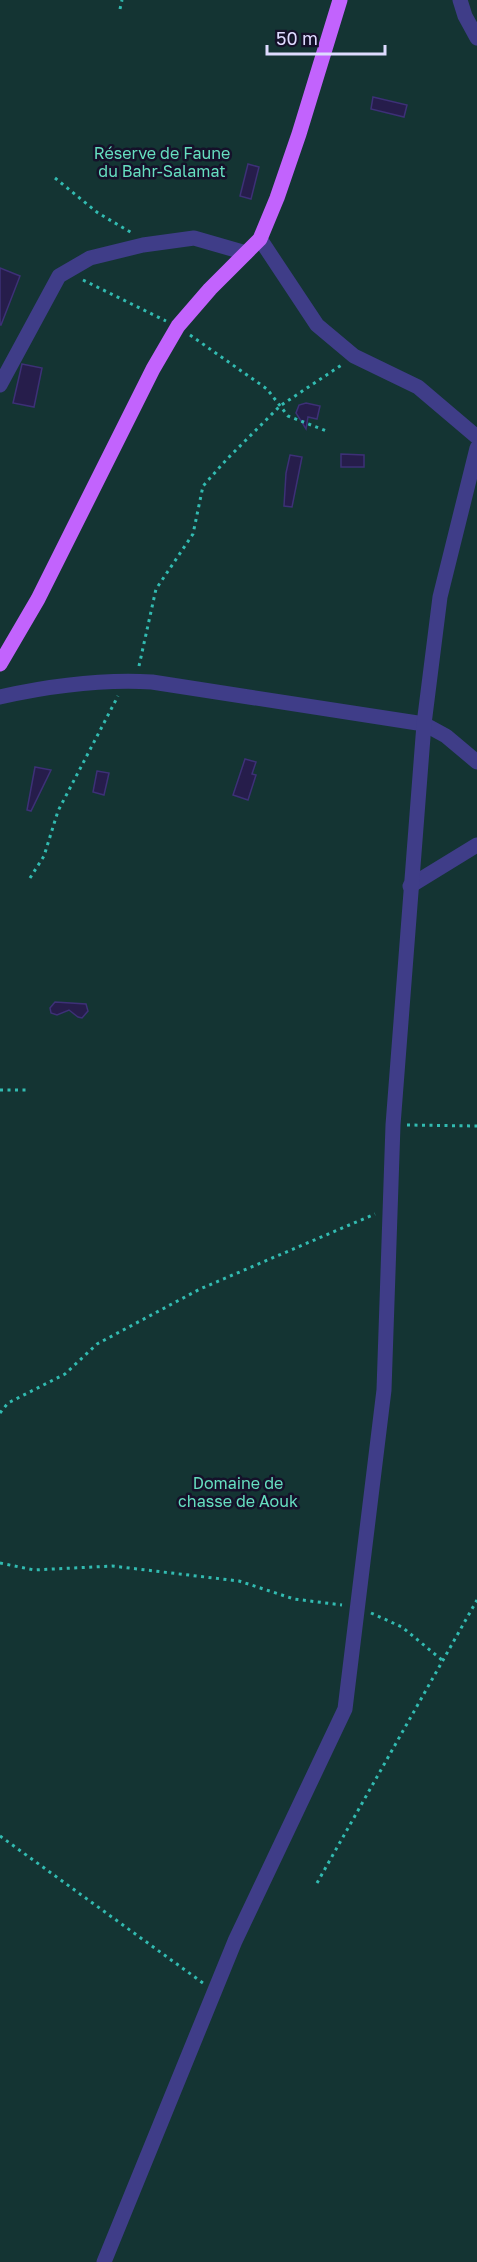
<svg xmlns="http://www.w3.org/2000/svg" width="477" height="2262" viewBox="0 0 477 2262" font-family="'Golos Text',sans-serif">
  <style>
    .green { fill: #143433 }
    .building { fill: #261d4b; stroke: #3d3077; stroke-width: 1.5 }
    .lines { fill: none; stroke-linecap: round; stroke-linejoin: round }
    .path { stroke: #32bbb1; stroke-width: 3; stroke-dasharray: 3 4.5; stroke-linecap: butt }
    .minor { stroke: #3f3d88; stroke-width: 15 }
    .major { stroke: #c263fd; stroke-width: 15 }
    .labels { text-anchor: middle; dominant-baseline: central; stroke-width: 5; stroke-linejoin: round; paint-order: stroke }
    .park-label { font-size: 16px; fill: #66dfc0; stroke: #15112a }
  </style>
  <rect width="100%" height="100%" fill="#15112a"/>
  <!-- green -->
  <rect class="green" x="0" y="0" width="477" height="2262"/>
  <!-- building -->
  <g class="building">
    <path d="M373,97L407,105L404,117L371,109Z"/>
    <path d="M248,164L259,167L251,199L240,196Z"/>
    <path d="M0,268L20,276L1,325H0Z"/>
    <path d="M22,364L42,368L34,407L13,403Z"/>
    <path d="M306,403L320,406L317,419L308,417L306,429L296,413L299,405Z"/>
    <path d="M341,454L364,455V467H341Z"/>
    <path d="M290,455L302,457L292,507L284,506L286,473Z"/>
    <path d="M245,759L256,762L252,774L256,775L248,800L233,795Z"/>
    <path d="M35,767L51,770L31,811L27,810Z"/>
    <path d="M97,771L109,773L104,795L93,792Z"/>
    <path d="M55,1002L86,1004L88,1011L82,1018L78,1017L69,1010L57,1015L51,1013L50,1008Z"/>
  </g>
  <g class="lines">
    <!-- path -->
    <g class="path">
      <path d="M120,9L122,0"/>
      <path d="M55,178L98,213L132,233"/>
      <path d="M83,280L166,321"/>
      <path d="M190,335L267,389L288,416L329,432"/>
      <path d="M139,666L156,589L193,534L203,486L227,459L280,406L343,364"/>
      <path d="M30,878L44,856L58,811L118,696"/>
      <path d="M0,1090H28"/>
      <path d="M407,1125L477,1126"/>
      <path d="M0,1413L8,1403L65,1374L97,1344L200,1289L375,1214"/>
      <path d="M0,1563L34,1570L112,1566L239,1581L294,1599L342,1605"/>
      <path d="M371,1613L402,1627L442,1660"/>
      <path d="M0,1836L203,1983"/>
      <path d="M317,1883L477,1600"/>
    </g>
    <!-- minor -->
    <g class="minor">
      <path d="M460,0L465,16L477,38"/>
      <path d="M260,239L317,325L354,356L418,387L477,437"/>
      <path d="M0,385L59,276L90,258L143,245L194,238L246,253"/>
      <path d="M0,697C49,686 101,679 152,682L424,724L446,736L477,762"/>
      <path d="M410,886L477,845"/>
      <path d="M104,2262L235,1941L345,1709L384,1390L393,1125L424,724L440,597L477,448"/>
    </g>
    <!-- major -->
    <path class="major" d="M0,664L38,599L153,369L178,326L210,289L260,239L277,198L299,134L340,0"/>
  </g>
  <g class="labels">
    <!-- park labels -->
    <g class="park-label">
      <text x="162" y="153">Réserve de Faune<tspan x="162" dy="18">du Bahr-Salamat</tspan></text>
      <text x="238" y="1483">Domaine de<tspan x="238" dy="18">chasse de Aouk</tspan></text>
    </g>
  </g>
  <!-- scale -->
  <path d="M267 45v9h118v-9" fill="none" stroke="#dedbff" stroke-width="3"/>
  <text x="276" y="45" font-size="18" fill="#dedbff" stroke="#15112a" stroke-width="4.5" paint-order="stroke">50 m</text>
</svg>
